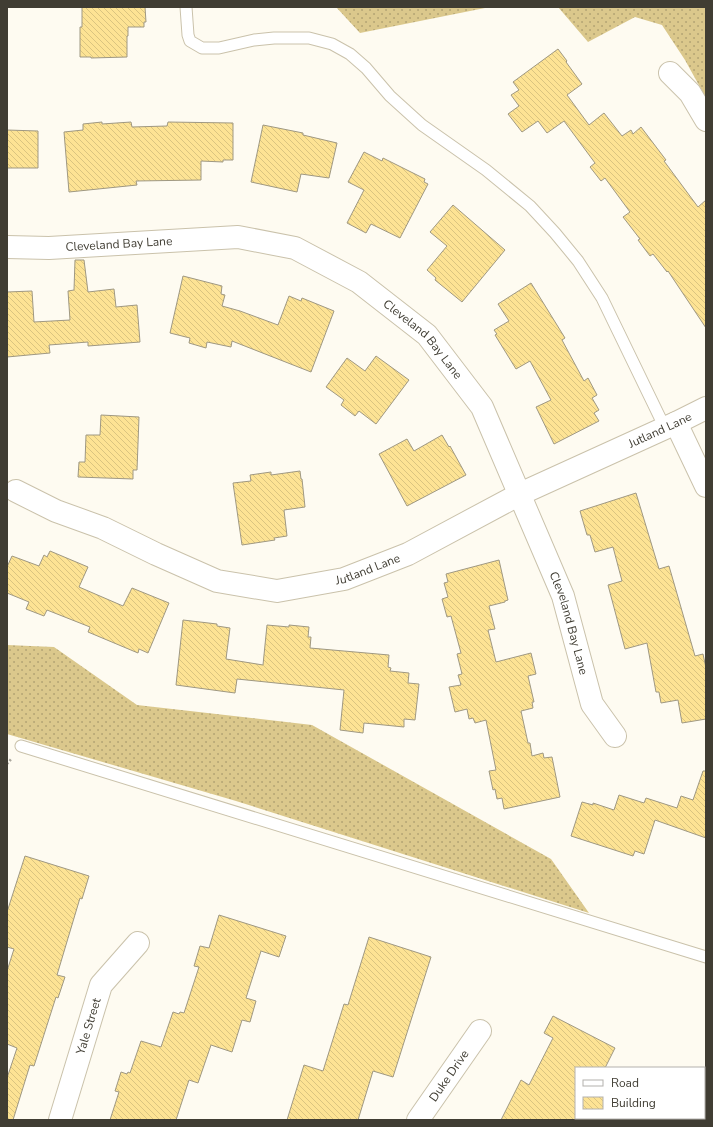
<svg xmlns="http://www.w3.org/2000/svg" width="713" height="1127" viewBox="0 0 713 1127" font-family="'Nunito Sans',sans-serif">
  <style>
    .grass { fill: url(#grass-dots) }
    .building { fill: url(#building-back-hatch); stroke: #9f9882 }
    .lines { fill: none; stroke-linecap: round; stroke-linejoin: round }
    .lane-casing { stroke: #cac2ab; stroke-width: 13 }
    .street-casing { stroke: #cac2ab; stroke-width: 24 }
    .path { stroke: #aaa79d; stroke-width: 2.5; stroke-dasharray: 2 2; stroke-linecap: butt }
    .lane { stroke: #fff; stroke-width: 11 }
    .street { stroke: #fff; stroke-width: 22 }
    .labels { text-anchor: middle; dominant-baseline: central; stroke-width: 3; stroke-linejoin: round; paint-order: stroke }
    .street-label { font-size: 12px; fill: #403d33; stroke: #fff }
  </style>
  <defs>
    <pattern id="grass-dots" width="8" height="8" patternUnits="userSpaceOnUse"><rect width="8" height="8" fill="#dbc88c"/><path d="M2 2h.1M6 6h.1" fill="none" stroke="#b3a473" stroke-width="1.8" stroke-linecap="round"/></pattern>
    <pattern id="building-back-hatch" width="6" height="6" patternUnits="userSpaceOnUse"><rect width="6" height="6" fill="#fde394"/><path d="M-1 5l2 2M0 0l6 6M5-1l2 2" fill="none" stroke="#dac480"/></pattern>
  </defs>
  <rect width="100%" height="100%" fill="#fefbf1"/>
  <!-- grass -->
  <g class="grass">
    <path d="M336,7H490L360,33Z"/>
    <path d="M558,7H706V98L685,60L662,25L635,17L588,42Z"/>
    <path d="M7,645L54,647L137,705L312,725L551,859L589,913L236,801L7,734Z"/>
  </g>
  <!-- building -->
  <g class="building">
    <path d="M82,7H145L146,22H144V27H128V36H127V57L91,58V57H80V27H82Z"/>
    <path d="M558,49L567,61L566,62L582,84L567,95L589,125L604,113L622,136L631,130L633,134L641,127L666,160L664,161L698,207L706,200V328L668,271L667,272L653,254L650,256L638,240L640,239L623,217L630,212L605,178L601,181L590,167L595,163L564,121L547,133L538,121L522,132L508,114L519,106L511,95L519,90L513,82Z"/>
    <path d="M102,122V124L131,122L132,127L167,126L168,122L233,123V160H223V162L201,161V180L136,181L137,185L69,192L64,132L83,130V124Z"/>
    <path d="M263,125L303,133V135L337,143L329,178L301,174L297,192L251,182Z"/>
    <path d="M7,130L38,131V168H7Z"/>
    <path d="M364,152L382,161L383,158L425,179L424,182L428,184L400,238L371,224L366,233L347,223L364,190L348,182Z"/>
    <path d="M453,205L505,250L462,302L435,280L436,278L427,270L447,246L430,232Z"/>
    <path d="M75,260H84L88,292L114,289L116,307L137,305L140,342L88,346V342L49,345L50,353L7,357V292L32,291L34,322L70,320L68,291L74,290Z"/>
    <path d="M183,276L222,286L221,294L225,295L222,306L240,311L278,325L289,296L301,301L302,298L334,311L311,372L232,341L231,347L207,342L206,348L189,343L190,338L170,333Z"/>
    <path d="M531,283L565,338L562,340L584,381L588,378L597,395L592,398L599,410L594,413L599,421L554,444L536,407L551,400L530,361L516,369L495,335L497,334L494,330L509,321L498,304Z"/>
    <path d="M376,356L409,380L376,424L359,411L355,416L341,405L344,400L326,387L347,358L365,371Z"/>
    <path d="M101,415L139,417L137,470H133V479L78,477L79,462H85L86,435H100Z"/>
    <path d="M442,435L449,447L450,446L466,475L407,506L379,454L407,439L414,451Z"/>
    <path d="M300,471L301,479H302L305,507L284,510L287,536L274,538L275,540L242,545L233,483L251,481L250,475L271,472V475Z"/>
    <path d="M636,493L659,569L669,566L695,656L703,654L706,668V719L682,723L678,700L661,703L659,692H656L647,643L625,649L608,585L622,581L613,547L595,552L590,535H587L580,511Z"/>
    <path d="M50,551L88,567L79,587L123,606L132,588L169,603L148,653L139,649L138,653L88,632L90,627L47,610L44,616L26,609L29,602L7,593V567L12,556L39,566L44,555L47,557Z"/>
    <path d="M499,560L508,600L505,601V602L489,606L495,629L488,630L496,662L531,653L536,674L528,676L534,702H532L533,708L521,711L528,743H530L532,756L543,753L544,758L552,757L560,797L504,809L502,798L497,799L495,789L493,790L489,771L496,770L486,720L475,723L473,718L469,719L467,709L455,712L449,687L461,685L458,675L462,674L457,654L461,653L451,616L447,617L442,599L448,597L444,583L448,582L446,574Z"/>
    <path d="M183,620L217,624V626L230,628L226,659L263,665L267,625L289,627V625L309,627L308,637H311L310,648L389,655L388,667L391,668L390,671L409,673L408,683L419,684L415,720L404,719V727L364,723L363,733L340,730L344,690L237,679L235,693L176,685Z"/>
    <path d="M703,771H706V838L655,820L644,854L635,851L633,856L571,836L582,802L593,805V803L614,810L619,795L644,803L646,798L677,808L681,796L693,800Z"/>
    <path d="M25,856L89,876L82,899L80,898L57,975L65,977L58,998L56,997L34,1066L30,1065L13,1120H7V1078L17,1048L7,1044V971L14,949L7,947V912Z"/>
    <path d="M219,915L286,936L279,957L261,951L246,998L256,1001L250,1022L242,1020L232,1052L211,1045L198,1083L189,1080L176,1120H110L119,1092L115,1091L121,1072L127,1074L128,1072L130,1073L141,1041L161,1047L173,1012L179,1014L180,1012L184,1013L199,967L194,966L200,946L209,948Z"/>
    <path d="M369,937L431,957L393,1077L373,1071L358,1120H287L304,1065L323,1071L344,1004L348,1005Z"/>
    <path d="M553,1016L615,1048L605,1068H576V1120H501L521,1080L529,1085L553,1038L544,1033Z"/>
  </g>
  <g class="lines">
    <!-- lane casing -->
    <g class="lane-casing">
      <g id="lane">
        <path d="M186,7L188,35L190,41L202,48H219L254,40L274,38H309L332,44L350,54L366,68L390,96L422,125L486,170L530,206L555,233L578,261L602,298L665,428"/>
        <path d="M21,746L706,957"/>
      </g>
    </g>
    <!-- street casing -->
    <g class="street-casing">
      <g id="street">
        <path d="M670,73L690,93L706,120"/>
        <path id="s1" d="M7,247L49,248L238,237L295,248L359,282L427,335L482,407L563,596L592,704L615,736"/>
        <path d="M676,423L706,486"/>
        <path id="s2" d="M16,491L56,511L103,528L156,554L217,581L277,591L344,579L408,554L520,494L676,423L706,408"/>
        <path id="s3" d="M60,1120L101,985L138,943"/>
        <path id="s4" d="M418,1120L480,1031"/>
      </g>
    </g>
    <!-- path -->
    <path class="path" d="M7,764L12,758"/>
    <!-- lane -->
    <use href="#lane" class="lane"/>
    <!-- street -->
    <use href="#street" class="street"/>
  </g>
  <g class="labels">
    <!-- street labels -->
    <g class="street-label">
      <text stroke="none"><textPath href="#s1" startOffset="112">Cleveland Bay Lane</textPath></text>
      <text stroke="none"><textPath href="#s1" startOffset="448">Cleveland Bay Lane</textPath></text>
      <text stroke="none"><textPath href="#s2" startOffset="699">Jutland Lane</textPath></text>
      <text stroke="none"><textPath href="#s2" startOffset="375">Jutland Lane</textPath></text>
      <text stroke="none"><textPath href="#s1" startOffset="772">Cleveland Bay Lane</textPath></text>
      <text stroke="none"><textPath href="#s3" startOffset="98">Yale Street</textPath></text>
      <text stroke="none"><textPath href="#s4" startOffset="54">Duke Drive</textPath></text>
    </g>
  </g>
  <!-- border -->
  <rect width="713" height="1127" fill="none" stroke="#403d33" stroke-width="16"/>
  <!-- legend -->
  <rect x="575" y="1067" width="130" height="52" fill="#ffffff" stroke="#b3b1ad"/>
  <rect x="583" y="1080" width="20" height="6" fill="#ffffff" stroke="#b3b1ad"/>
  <text x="611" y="1087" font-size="12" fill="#403d33">Road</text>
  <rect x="583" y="1097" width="20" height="12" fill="url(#building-back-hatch)" stroke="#b3b1ad"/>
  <text x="611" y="1107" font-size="12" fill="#403d33">Building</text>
</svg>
